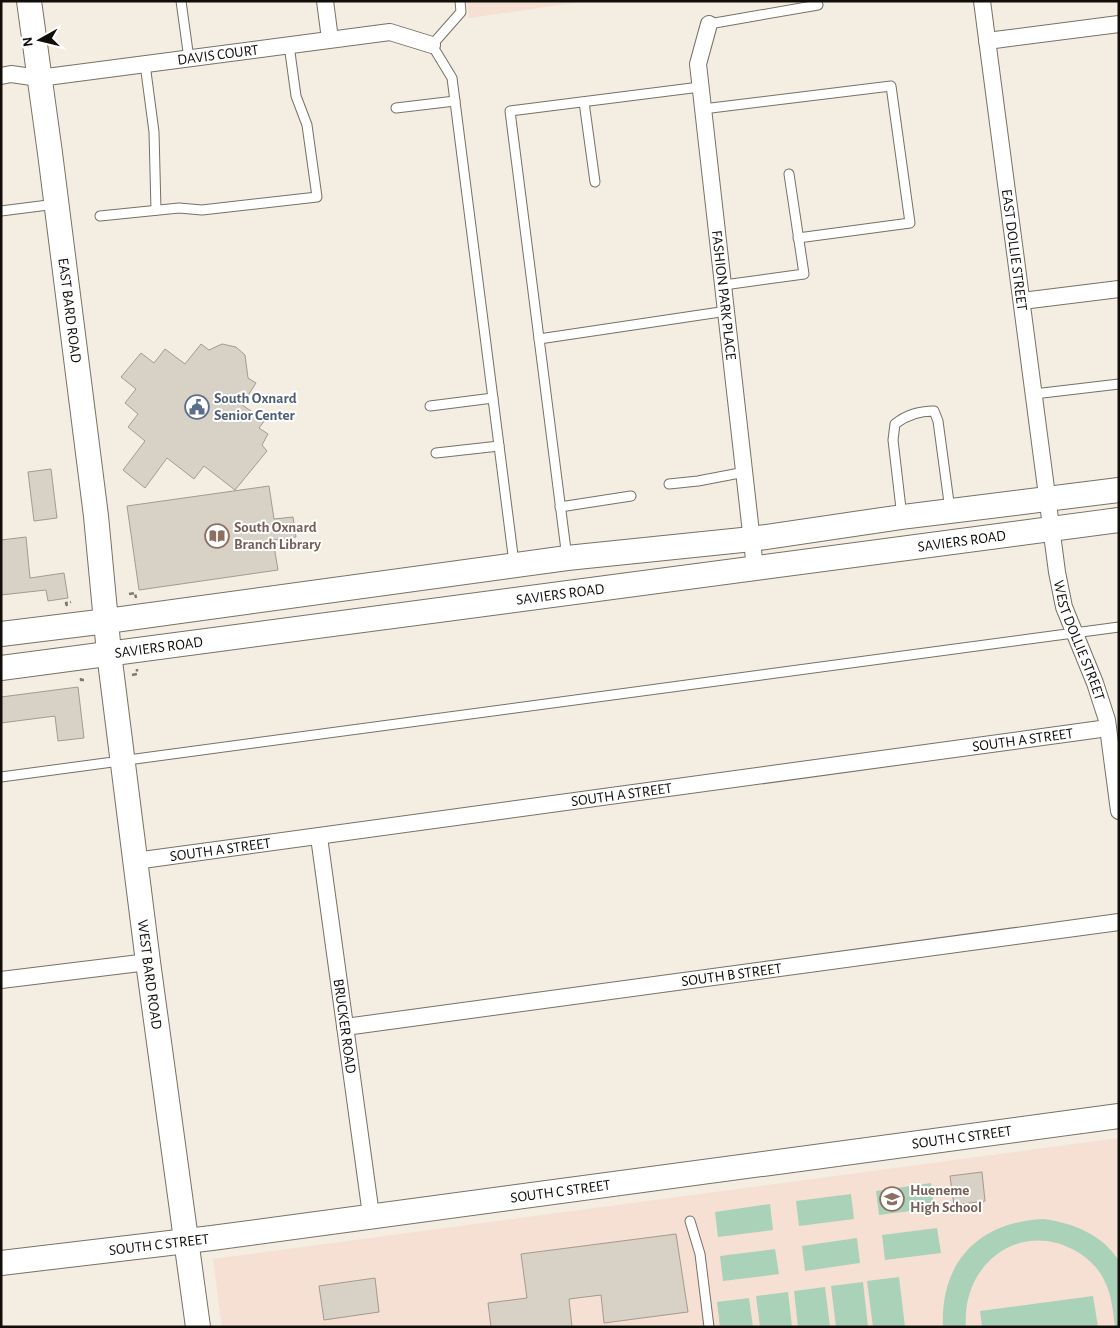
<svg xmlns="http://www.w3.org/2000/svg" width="1120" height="1328" viewBox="0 0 1120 1328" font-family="'Alegreya Sans',sans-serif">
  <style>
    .education { fill: #f6dfd3 }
    .green { fill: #aad2b9 }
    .building { fill: #d8d1c6; stroke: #a29b90 }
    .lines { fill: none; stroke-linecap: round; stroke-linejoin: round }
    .lane-casing { stroke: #777166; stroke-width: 11 }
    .street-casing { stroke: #777166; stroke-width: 18 }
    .secondary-casing { stroke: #777166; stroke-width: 26 }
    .path { stroke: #7e7971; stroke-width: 2.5; stroke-dasharray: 5 2.5; stroke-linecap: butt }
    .lane { stroke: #fff; stroke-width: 9 }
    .street { stroke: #fff; stroke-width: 16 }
    .secondary { stroke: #fff; stroke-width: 24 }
    .labels { text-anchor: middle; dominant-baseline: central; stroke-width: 4; stroke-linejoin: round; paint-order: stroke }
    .street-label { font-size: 15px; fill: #110e0a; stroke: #fff }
    .service-label { font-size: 15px; font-weight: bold; fill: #4e5e75; stroke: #fff; text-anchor: start }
    .education-label { font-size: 15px; font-weight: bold; fill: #785e54; stroke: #fff; text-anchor: start }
  </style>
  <rect width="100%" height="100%" fill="#f4ede1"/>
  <!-- education -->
  <g class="education">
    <path d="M467,1H587L469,18Z"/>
    <path d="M1119,1138V1327H222L213,1259Z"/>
  </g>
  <!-- green -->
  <g class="green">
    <path d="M931,1183L934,1208L879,1215L876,1191Z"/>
    <path d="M851,1194L854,1219L799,1226L796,1201Z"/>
    <path d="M770,1204L773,1230L718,1237L715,1212Z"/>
    <path d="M1043,1219C1073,1223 1102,1234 1119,1261V1327H1115C1113,1312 1112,1296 1105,1282C1099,1268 1087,1257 1074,1250C1017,1220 961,1266 966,1327H943C940,1262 979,1222 1043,1219Z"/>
    <path d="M937,1228L941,1253L885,1260L882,1235Z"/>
    <path d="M857,1238L860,1263L805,1271L802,1246Z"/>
    <path d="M775,1249L779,1274L723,1281L720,1256Z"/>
    <path d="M899,1277L905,1327H873L867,1281Z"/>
    <path d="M863,1282L868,1327H836L831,1286Z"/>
    <path d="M825,1287L830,1327H798L794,1291Z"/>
    <path d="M788,1292L792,1327H760L756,1296Z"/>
    <path d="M1093,1296L1098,1327H982L980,1311Z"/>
    <path d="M749,1298L753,1327H720L717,1302Z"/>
  </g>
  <!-- building -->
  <g class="building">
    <path d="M201,344L209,350L222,344L236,347L245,355L248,378L256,383L242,405L265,420L259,428L268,434L262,445L267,451L235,490L204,466L194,479L167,458L145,488L123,470L145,441L128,427L138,414L125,403L136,389L121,377L141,353L154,363L165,349L185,364Z"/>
    <path d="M51,469L57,518L34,521L28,472Z"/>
    <path d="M269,486L274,519L293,517L296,537L273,540L278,570L139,590L127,506Z"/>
    <path d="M26,537L30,578L64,573L68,598L48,601L46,590L1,595V540Z"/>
    <path d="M78,687L84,738L58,741L55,716L1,723V697Z"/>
    <path d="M982,1172L985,1201L954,1205L950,1176Z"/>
    <path d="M676,1234L688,1312L604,1323L601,1295L569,1299L572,1327H491L488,1303L527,1298L521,1254Z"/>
    <path d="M375,1278L379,1312L324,1320L319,1286Z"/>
  </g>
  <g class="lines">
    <!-- lane casing -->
    <g class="lane-casing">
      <g id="lane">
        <path d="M181,1L189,59"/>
        <path d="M460,1L461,12L432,45L452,78L514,563"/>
        <path d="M709,24L818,5"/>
        <path d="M145,64L154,132L156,210"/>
        <path d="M584,102L595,182"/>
        <path d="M396,108L455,101"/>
        <path d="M703,109L891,86L910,223L798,238"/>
        <path d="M1,211L56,204"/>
        <path d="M100,216L179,208L202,210L317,197L307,125L296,96L289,45"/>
        <path d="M724,285L804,274L789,174"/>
        <path d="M539,339L727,311"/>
        <path d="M1034,394L1119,384"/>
        <path d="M430,406L493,398"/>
        <path d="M436,453L499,446"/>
        <path d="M669,484L698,481L745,472"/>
        <path d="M560,507L631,496"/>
        <path d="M902,517L893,440L895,424C906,415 920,411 934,411L938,421L950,510"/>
        <path d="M567,558L510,111L700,87"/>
        <path d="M1,777L1119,627"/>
        <path d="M690,1221L700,1254L709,1327"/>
      </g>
    </g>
    <!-- street casing -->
    <g class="street-casing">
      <g id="street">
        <path d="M325,1L330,39"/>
        <path id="s1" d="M982,1L1057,572L1064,607L1095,683L1107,720L1119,811"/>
        <path id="s2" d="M709,24L698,64L755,568"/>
        <path d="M987,41L1119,24"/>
        <path id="s3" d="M1,76L11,74L39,78L390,32L432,45"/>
        <path d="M1022,301L1119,289"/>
        <path id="s4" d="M319,837L371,1215"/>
        <path id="s5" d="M135,861L1108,728"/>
        <path d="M1,980L148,962"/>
        <path id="s6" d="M345,1027L1119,922"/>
      </g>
    </g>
    <!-- secondary casing -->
    <g class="secondary-casing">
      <g id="secondary">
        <path id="s7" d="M29,1L50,153L96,516L109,653L148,962L198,1327"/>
        <path d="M1,634L107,621L567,558L752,539L902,517L1119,490"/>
        <path id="s8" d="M1,668L1119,520"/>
        <path id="s9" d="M1,1263L212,1238L1119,1116"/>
      </g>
    </g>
    <!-- path -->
    <g class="path">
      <path d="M129,594L135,593L136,598"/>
      <path d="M67,606L66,603L71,602"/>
      <path d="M132,675L137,674V669"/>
      <path d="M81,678V680H85"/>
    </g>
    <!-- lane -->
    <use href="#lane" class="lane"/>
    <!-- street -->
    <use href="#street" class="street"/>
    <!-- secondary -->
    <use href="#secondary" class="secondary"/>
  </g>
  <!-- icons -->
  <defs>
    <g id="civic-ring" transform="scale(1.25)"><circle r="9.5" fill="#fff" stroke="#5c6f8a" stroke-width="1.5"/><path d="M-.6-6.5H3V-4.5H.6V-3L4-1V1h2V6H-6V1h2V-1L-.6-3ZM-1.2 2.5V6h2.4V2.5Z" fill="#5c6f8a"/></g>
    <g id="library-ring" transform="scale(1.25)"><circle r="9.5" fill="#fff" stroke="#8d6e63" stroke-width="1.5"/><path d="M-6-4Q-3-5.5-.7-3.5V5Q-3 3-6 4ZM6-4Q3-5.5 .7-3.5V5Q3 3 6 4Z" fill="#8d6e63"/></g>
    <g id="school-ring" transform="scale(1.25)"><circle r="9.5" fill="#fff" stroke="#8d6e63" stroke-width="1.5"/><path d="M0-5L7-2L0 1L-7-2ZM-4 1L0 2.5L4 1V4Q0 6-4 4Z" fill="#8d6e63"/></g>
  </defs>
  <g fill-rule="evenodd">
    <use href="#civic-ring" x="197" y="407"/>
    <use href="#library-ring" x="217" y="536"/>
    <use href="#school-ring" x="892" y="1199"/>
  </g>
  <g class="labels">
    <!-- street labels -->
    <g class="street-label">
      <text stroke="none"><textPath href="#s3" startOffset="219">DAVIS COURT</textPath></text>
      <text stroke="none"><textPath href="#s1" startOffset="251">EAST DOLLIE STREET</textPath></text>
      <text stroke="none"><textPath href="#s2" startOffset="274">FASHION PARK PLACE</textPath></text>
      <text stroke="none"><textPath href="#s7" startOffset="312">EAST BARD ROAD</textPath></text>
      <text stroke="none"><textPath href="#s8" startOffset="969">SAVIERS ROAD</textPath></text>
      <text stroke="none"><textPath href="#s8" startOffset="564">SAVIERS ROAD</textPath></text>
      <text stroke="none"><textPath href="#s1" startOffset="648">WEST DOLLIE STREET</textPath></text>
      <text stroke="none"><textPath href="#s8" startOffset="159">SAVIERS ROAD</textPath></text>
      <text stroke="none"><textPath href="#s5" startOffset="896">SOUTH A STREET</textPath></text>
      <text stroke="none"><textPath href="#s5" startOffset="491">SOUTH A STREET</textPath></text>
      <text stroke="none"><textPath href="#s5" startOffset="86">SOUTH A STREET</textPath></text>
      <text stroke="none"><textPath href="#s7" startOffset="981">WEST BARD ROAD</textPath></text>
      <text stroke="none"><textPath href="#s6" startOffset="390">SOUTH B STREET</textPath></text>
      <text stroke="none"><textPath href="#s4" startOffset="191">BRUCKER ROAD</textPath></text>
      <text stroke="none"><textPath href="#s9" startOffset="969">SOUTH C STREET</textPath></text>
      <text stroke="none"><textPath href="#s9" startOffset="564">SOUTH C STREET</textPath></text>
      <text stroke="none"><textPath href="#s9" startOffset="159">SOUTH C STREET</textPath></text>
    </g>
    <!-- service labels -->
    <g class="service-label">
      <text x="214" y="398">South Oxnard<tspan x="214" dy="17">Senior Center</tspan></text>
    </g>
    <!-- education labels -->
    <g class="education-label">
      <text x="234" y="527">South Oxnard<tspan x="234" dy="17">Branch Library</tspan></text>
      <text x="910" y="1190">Hueneme<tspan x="910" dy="17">High School</tspan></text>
    </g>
  </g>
  <!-- border -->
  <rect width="1120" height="1328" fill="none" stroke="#110e0a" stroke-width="5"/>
  <!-- north arrow -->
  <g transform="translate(40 40) rotate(262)" stroke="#ffffff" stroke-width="4" paint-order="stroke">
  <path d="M0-4L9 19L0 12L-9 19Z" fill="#110e0a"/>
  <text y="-8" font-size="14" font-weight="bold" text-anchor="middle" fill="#110e0a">N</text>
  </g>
</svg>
